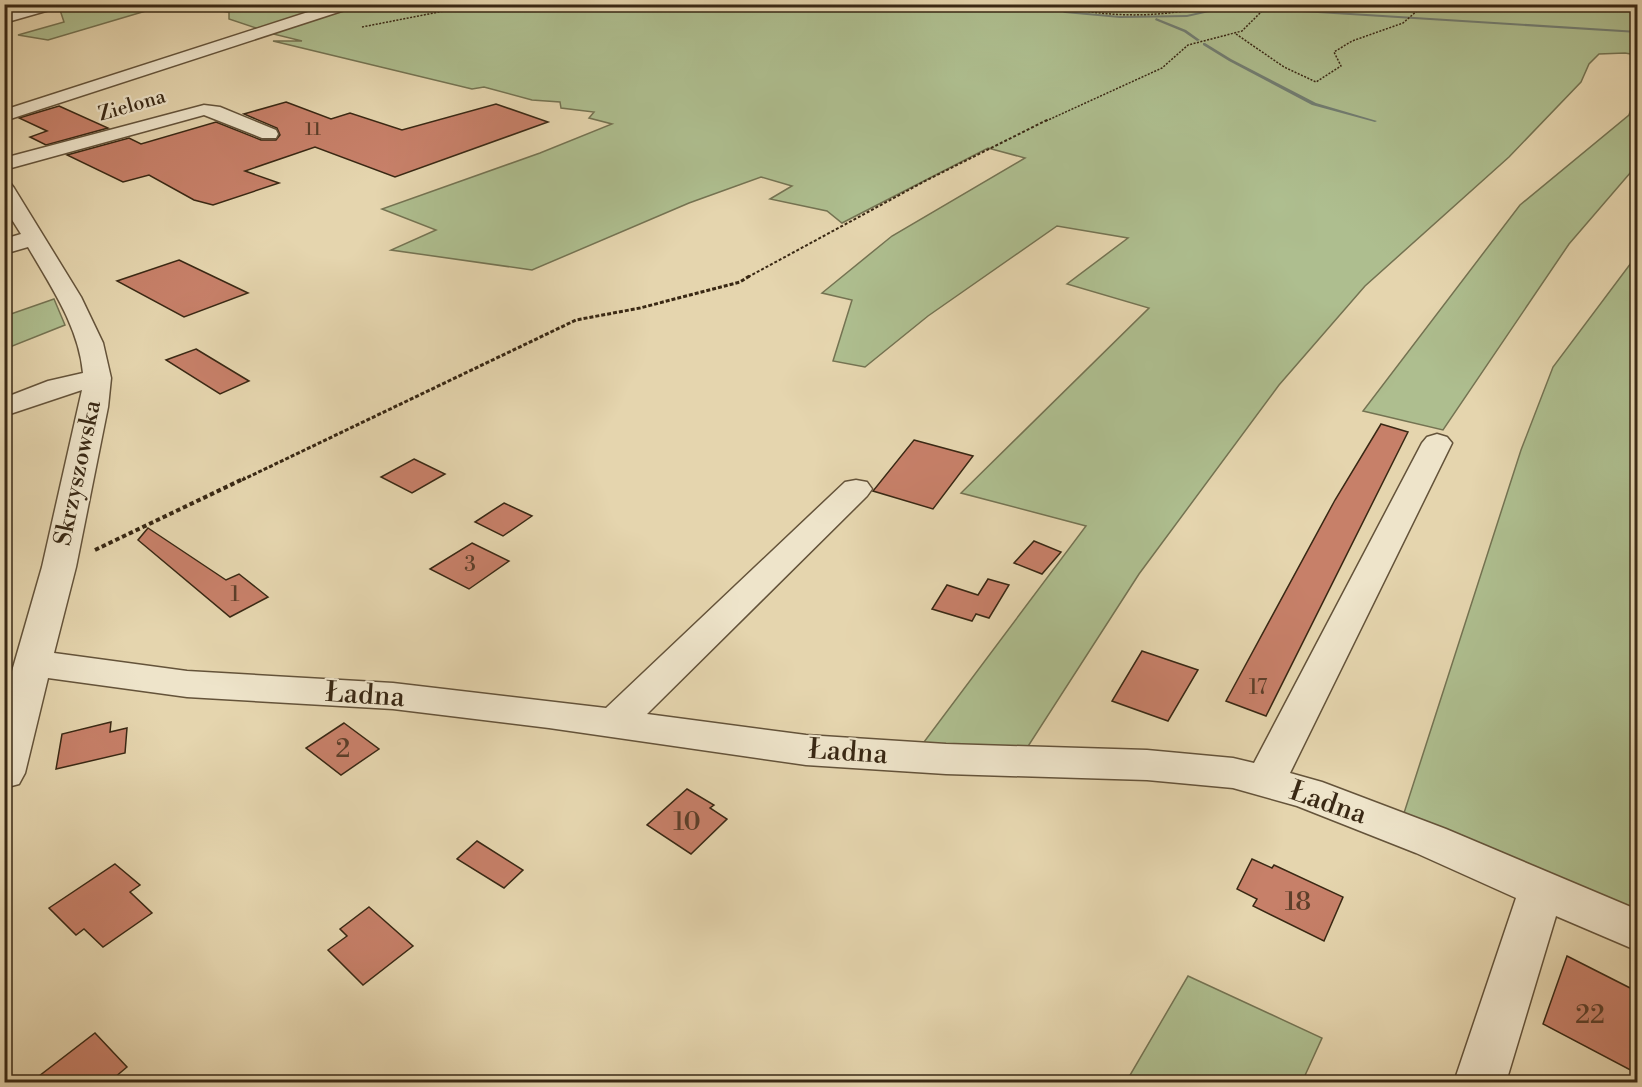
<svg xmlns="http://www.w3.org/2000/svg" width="1642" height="1087" viewBox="0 0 1642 1087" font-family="'Libre Bodoni',serif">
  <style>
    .green { fill: #aebe8f; stroke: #747352; stroke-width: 1.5 }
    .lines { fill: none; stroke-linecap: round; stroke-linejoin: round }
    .stream { fill: #727e73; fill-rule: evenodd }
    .building { fill: #c78069; stroke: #392814; stroke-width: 1.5 }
    .minor-casing { stroke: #64533a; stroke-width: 3 }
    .path-far3 { stroke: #392814; stroke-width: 1.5; stroke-dasharray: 2 1.5; stroke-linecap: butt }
    .path-far2 { stroke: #392814; stroke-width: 2; stroke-dasharray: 3 2; stroke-linecap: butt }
    .path-far1 { stroke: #392814; stroke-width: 3; stroke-dasharray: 4 2; stroke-linecap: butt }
    .path { stroke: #392814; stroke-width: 4; stroke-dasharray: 4.5 3; stroke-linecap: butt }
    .minor { fill: #eee4ca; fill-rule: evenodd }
    .labels { text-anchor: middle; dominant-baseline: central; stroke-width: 4.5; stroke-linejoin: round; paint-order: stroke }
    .far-number-label { font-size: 18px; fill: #5c3e29 }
    .far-street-label { font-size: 20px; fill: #392814; stroke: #eee4ca }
    .number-label { font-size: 21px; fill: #5c3e29 }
    .street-label { font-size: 24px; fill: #392814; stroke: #eee4ca }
    .near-number-label { font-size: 26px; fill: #5c3e29 }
    .near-street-label { font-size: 28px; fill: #392814; stroke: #eee4ca }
  </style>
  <rect width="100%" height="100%" fill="#e5d5ae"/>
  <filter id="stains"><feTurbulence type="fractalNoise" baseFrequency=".00333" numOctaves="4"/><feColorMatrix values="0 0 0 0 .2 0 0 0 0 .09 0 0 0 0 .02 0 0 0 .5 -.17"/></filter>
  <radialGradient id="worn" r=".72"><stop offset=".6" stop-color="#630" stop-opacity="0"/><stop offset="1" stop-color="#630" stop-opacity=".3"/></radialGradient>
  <!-- green -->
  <g class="green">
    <path d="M354,4L1638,5L1637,55L1625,53L1599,54L1589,64L1581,82L1509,157L1365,286L1279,385L1139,574L1025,751L918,750L1086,526L961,493L1149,308L1067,284L1128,238L1057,226L928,316L865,367L833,361L852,300L822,293L892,236L1025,158L988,148L842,223L827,211L770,199L792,186L761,177L689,203L532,270L391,250L436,230L382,209L540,153L612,124L589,118L594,112L561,108L560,102L532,100L484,87L472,89L273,41H302L269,33Z"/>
    <path d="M65,5H166L48,40L18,35L64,22L59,7Z"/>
    <path d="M175,5H336L262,30L229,19V12Z"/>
    <path d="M1637,92V165L1569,244L1443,430L1363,411L1520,205L1629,115Z"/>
    <path d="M1637,255V919L1404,813L1521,450L1553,367Z"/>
    <path d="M54,299L65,325L5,349V316Z"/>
    <path d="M1188,976L1322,1038L1302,1082H1126Z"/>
  </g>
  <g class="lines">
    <!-- stream -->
    <g class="stream">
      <path d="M1041,4H1047L1065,11L1120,16L1187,15L1231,5L1262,8L1260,9L1231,7L1187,17L1120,18L1065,13Z"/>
      <path d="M1271,8L1638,31V33L1270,10Z"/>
      <path d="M1156,18L1186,30L1200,40L1197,41L1184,32L1155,20Z"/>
      <path d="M1203,43H1205L1231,59L1316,103L1377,121L1375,122L1312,105L1229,61L1203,45Z"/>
    </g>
  </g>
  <!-- building -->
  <g class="building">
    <path d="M286,102L331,119L350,113L402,130L496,104L548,122L395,177L315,147L245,171L279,183L213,205L194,200L149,175L123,182L67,155L129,138L141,144L216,122L261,140H276L280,135L277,128L244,114Z"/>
    <path d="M59,106L108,128L46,145L30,137L47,131L19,118Z"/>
    <path d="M179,260L248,293L184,317L117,281Z"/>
    <path d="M196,349L249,381L220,394L166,360Z"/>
    <path d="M1381,424L1408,432L1266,716L1226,701L1335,500Z"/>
    <path d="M914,440L973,456L933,509L873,491Z"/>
    <path d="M414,459L445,474L412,493L381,477Z"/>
    <path d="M504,503L532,516L503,536L475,522Z"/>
    <path d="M148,528L226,580L239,574L268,597L230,617L138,540Z"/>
    <path d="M1034,541L1061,552L1042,574L1014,563Z"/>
    <path d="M472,543L509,561L469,589L430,569Z"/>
    <path d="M988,579L1009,585L989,618L976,614L972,621L932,609L947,585L978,595Z"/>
    <path d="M1142,651L1198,670L1168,721L1112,701Z"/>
    <path d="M111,722L110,732L127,728L125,753L56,769L62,734Z"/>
    <path d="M344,723L379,749L341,775L306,748Z"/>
    <path d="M687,789L714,805L710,808L727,819L691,854L647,825Z"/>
    <path d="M477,841L523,870L504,888L457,859Z"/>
    <path d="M1252,859L1272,868L1274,865L1343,897L1324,941L1253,906L1257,899L1237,889Z"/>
    <path d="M115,864L140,885L130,892L152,913L103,947L84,929L76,935L49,908Z"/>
    <path d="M369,907L413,946L363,985L328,950L347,936L340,929Z"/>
    <path d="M1567,956L1638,992L1631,1013L1638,1017V1074L1543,1024Z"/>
    <path d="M95,1033L127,1067L108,1083H30Z"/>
  </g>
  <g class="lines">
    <!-- minor casing -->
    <g class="minor-casing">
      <g id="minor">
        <path d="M38,4H62L60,7L4,23V14Z"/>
        <path d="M333,4H356L354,7L4,121V110Z"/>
        <path d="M204,105L220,107L276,130L278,134L276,138H262L204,115L4,170V158Z"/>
        <path d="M4,182L11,184L14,188L81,297L103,343L111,378L108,407L76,567L54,653L187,671L393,683L606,708L845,482L856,480L867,482L872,489L867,496L647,714L806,735L946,744L1147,750L1233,758L1254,763L1422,443L1427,437L1437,434L1447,437L1452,443L1290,773L1322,782L1446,829L1638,910V951L1556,916L1506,1082H1454L1516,898L1416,853L1297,806L1233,788L1147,780L946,774L806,765L549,728L393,709L187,697L48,678L25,773L19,784L4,788V699L42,567L82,390L4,416V398L48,381L83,373C79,327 50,285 28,247L4,254V239L21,234L4,207Z"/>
      </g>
    </g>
    <!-- path-far3 -->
    <g class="path-far3">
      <path d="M1054,4C1107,19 1164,18 1217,4"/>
      <path d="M362,27L480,4"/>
      <path d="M1236,34L1284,67L1316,82L1341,66L1334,52L1352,41L1403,23L1425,4"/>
      <path d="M1046,121L1162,68L1188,45L1242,31L1269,4"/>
    </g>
    <!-- path-far2 -->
    <path class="path-far2" d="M748,277L927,180L1049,119"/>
    <!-- path-far1 -->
    <path class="path-far1" d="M242,480L576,320L640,308L740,282L751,275"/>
    <!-- path -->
    <path class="path" d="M95,550L245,478"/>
    <!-- minor -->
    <use href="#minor" class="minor"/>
  </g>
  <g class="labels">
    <!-- far-number labels -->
    <g class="far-number-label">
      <text x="313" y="129">11</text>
    </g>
    <!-- far-street labels -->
    <g class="far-street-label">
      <text transform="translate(132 106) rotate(-16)">Zielona</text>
    </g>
    <!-- number labels -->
    <g class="number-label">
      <text x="470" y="565">3</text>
      <text x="235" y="595">1</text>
      <text x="1258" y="688">17</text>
    </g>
    <!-- street labels -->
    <g class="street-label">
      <text transform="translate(78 473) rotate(-78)">Skrzyszowska</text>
    </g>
    <!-- near-number labels -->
    <g class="near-number-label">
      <text x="343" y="749">2</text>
      <text x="687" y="822">10</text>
      <text x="1298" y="902">18</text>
      <text x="1590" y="1015">22</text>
    </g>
    <!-- near-street labels -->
    <g class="near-street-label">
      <text transform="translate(365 695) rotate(4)">Ładna</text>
      <text transform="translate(848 752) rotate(4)">Ładna</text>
      <text transform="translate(1328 803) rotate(19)">Ładna</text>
    </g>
  </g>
  <!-- margin -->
  <rect width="1642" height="1087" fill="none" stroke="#e5d5ae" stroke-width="24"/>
  <rect x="6" y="6" width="1630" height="1075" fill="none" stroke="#392814" stroke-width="3"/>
  <rect x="12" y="12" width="1618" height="1063" fill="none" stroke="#392814" stroke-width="1.5"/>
  <rect width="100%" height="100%" filter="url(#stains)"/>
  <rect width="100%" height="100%" fill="url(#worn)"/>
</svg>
